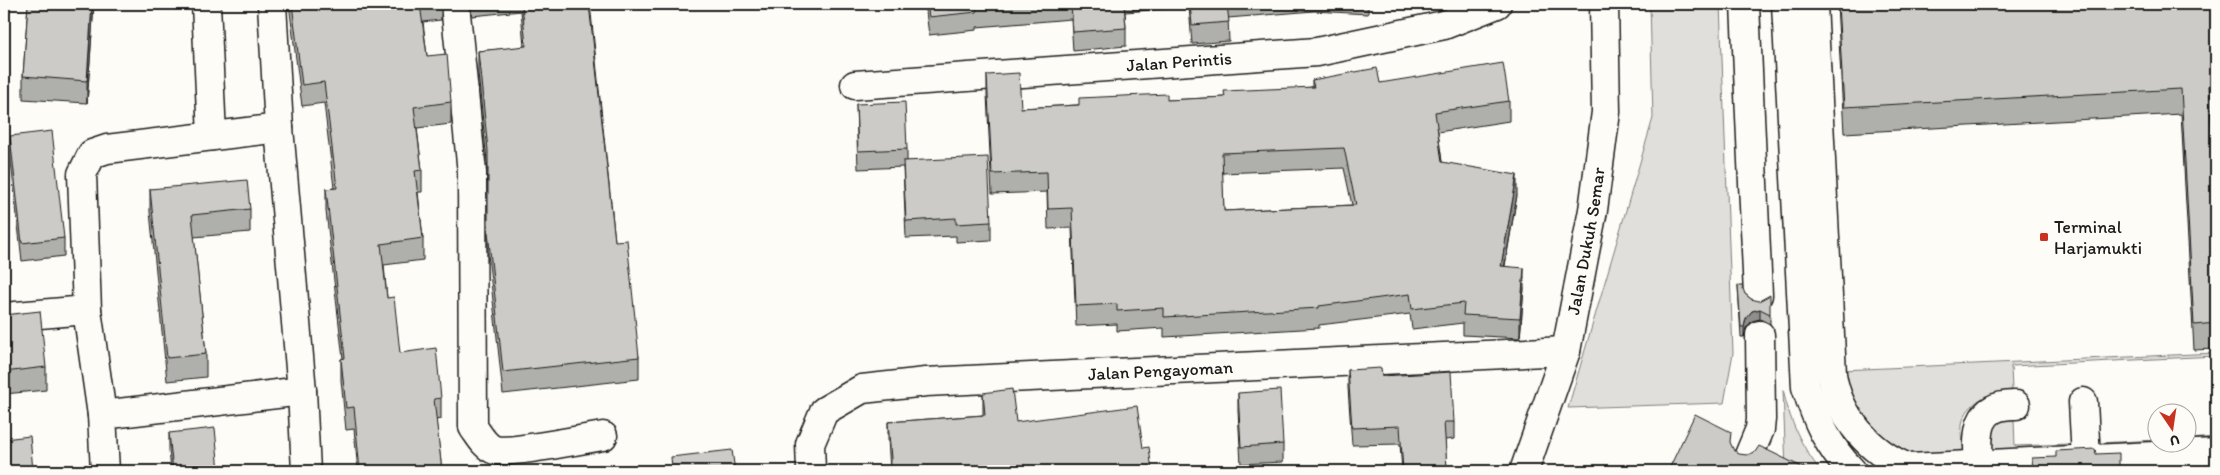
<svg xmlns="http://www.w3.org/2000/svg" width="2220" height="475" viewBox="0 0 2220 475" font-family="Itim,sans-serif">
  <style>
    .green { fill: #e0dfdb; stroke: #7e7e7c }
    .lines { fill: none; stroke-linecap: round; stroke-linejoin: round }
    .minor-casing { stroke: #1c1c1c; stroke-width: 31 }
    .minor { stroke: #fdfcf7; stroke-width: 28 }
    .wall { fill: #afafac; stroke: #1c1c1c; fill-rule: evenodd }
    .shaded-wall { fill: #8f8e8c; stroke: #1c1c1c }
    .building { fill: #cccbc8; stroke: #1c1c1c; fill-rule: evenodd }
    .poi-dot { fill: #c8321e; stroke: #fdfcf7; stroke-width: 2 }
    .labels { text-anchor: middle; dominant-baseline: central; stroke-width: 5; stroke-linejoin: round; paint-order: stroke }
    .street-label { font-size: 18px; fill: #1c1c1c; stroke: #fdfcf7 }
    .poi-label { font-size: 18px; fill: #1c1c1c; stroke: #fdfcf7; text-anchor: start }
  </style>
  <rect width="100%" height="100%" fill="#fdfcf7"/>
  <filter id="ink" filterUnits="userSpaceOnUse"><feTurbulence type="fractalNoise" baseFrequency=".02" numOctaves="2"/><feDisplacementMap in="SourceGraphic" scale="10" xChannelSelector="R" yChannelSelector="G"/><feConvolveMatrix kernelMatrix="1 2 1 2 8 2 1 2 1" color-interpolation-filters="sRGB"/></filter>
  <g filter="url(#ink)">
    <!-- green -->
    <g class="green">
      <path d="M1650,4H1720L1733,353L1724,403L1568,408L1653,118Z"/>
      <path d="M2216,353V356L2011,366L2012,390C1991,392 1967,401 1962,424C1961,433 1963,444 1964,453C1951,453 1921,458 1910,455C1891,451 1854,406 1847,389C1845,383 1844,376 1842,370Z"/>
      <path d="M1783,389C1789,419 1801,447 1821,471H1786Z"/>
      <path d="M2005,420H2014L2015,446L2068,444L2069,448L1991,452C1992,438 1989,425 2005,420Z"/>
      <path d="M2216,437V441L2098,447V443L2157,440L2158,442H2188V439Z"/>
      <path d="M2216,462V471H2026Z"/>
    </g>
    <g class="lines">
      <!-- minor casing -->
      <g class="minor-casing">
        <g id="minor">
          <path d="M206,4L212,136"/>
          <path d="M455,4L472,173L473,427C479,435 485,447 495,450C510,454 583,439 603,436"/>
          <path d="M1745,4L1758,295"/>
          <path d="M1786,4L1806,387C1816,419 1828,447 1852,471"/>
          <path d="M1813,4L1832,374C1838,416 1870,453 1909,468L2216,453"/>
          <path id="s1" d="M855,85L1317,52L1444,25L1497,4"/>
          <path d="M279,128L302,391L306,471"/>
          <path d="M4,317L87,310"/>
          <path d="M2083,402L2086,459"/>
          <path d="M102,415L302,391"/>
          <path d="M1745,465L1760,429L1761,419L1760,335"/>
          <path d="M105,471L102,415L87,310L82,174L92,154L107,149L279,128L272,4"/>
          <path id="s2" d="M811,471L810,444L824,411L862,389L926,382L1566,351"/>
          <path id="s3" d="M1524,471L1566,351L1593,210L1606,112L1604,4"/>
          <path d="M1979,471C1978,440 1971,404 2016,405"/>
        </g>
      </g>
      <!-- minor -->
      <use href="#minor" class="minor"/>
    </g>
    <!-- wall -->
    <g class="wall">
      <path d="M28,4H94L87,103L23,99V76Z"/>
      <path d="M289,4H441V20L423,22L427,56L451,102V124L417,128L422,170V192H418L423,238V260L384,265L387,298L400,353L441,398V419L436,420L442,471H358L354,429L346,430L341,380V359H343L326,211V189L334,188L324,103L302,106Z"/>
      <path d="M470,4H592H590L615,241L639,357V379L503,394L488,254V171L478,73V51L524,47L521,11L472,16Z"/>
      <path d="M925,4H1368V14L1314,11L1228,18L1229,41L1192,44L1189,7L1125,12L1126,28V46L1073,51L1071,19L977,27V30L929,35Z"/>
      <path d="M1837,4H2216V110H2211L2216,215V349L2194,350L2181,114L1844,133Z"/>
      <path d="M987,75L1021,108L1224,97L1312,87V80L1380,83L1509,101V121L1438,132L1442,162L1517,195L1505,266L1524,288L1520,338L1463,335V323L1412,329L1410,314L1319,325V328L1164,337V328L1117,331V324L1076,326L1072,228L1048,229L1047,192L992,194L987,95ZM1344,168L1352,205L1224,211L1222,173Z"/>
      <path d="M856,104L907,149V161L991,222V240L956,242V236L906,238L903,167L858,169Z"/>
      <path d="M10,136L64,238V256L22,261L10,153Z"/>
      <path d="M150,189L250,209V232L194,237L206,354V377L167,381L150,212Z"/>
      <path d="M1738,286L1745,294L1770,314V324L1760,319L1752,321L1746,328L1744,337H1741Z"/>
      <path d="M4,315L46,367V390L4,394Z"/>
      <path d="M1348,370L1382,376L1454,422V439L1445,440L1447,471H1402L1400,444L1352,445L1348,388Z"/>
      <path d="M983,393L1016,422L1143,448L1152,471H890L888,439V422L983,415Z"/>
      <path d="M1238,393L1283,444V462L1241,464L1238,411Z"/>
      <path d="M169,433L219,471H171L169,450Z"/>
    </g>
    <!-- shaded-wall -->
    <g class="shaded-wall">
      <path d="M92,4H94L87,103V81Z"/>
      <path d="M1517,175V195L1501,286V266Z"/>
      <path d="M1524,268V288L1520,338V318Z"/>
      <path d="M1760,309V319L1752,321L1746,328L1744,337V327L1746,318L1752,311Z"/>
    </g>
    <!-- building -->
    <g class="building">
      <path d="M28,4H92L87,81L23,76Z"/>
      <path d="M292,4H420L427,56L447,54L451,102L414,107L422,170L415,171L423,238L381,244L387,298L394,297L400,353L436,348L441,398L434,399L442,471H360L354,407L346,408L341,359L345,358L326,189L337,188L324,82L302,85Z"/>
      <path d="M522,4H589L615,241L627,240L639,357L503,372L488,232V150L478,51L526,46Z"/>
      <path d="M927,4H1035L976,8L977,12L929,17Z"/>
      <path d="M1071,4H1124L1126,28L1073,32Z"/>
      <path d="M1190,4H1227L1229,22L1192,25Z"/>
      <path d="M1838,4H2216V85H2209L2216,215V323L2194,325L2181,89L1844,107Z"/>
      <path d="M1503,63L1509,101L1435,112L1442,162L1517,175L1501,266L1524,268L1520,318L1463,315L1464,303L1412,309L1410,294L1319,306V308L1164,317V308L1117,311V304L1076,306L1072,208L1048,209L1047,172L992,174L987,75L1019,73L1021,108L1079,105V98L1167,94V100L1225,97L1224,91L1314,87L1312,80L1377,68L1380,83ZM1344,148L1356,205L1224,211L1222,153Z"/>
      <path d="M905,102L907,149L858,151L856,104Z"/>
      <path d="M52,131L64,238L22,243L10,136Z"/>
      <path d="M988,157L991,222L956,224V218L906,221L903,161Z"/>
      <path d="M247,180L250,209L192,215L206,354L167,358L150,189Z"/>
      <path d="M1738,286H1742L1745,294L1751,299L1759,301L1770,295V314L1760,309L1752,311L1746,318L1744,327H1741Z"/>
      <path d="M40,311L46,367L4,372V315Z"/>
      <path d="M1381,368L1382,376L1451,372L1454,422H1444L1447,468L1403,471L1400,426L1352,428L1348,370Z"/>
      <path d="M1012,389L1016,422L1137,406L1143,448L1149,447L1152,471H892L888,422L985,415L983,393Z"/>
      <path d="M1280,390L1283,444L1241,447L1238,393Z"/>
      <path d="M1695,414L1731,432L1730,442L1733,449L1739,454L1747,455L1755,452L1759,446L1810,471H1668Z"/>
      <path d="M215,428L219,471H173L169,433Z"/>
      <path d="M30,436L33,471H4V439Z"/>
      <path d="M2095,449L2096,454L2119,453V471H2033L2032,458L2056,457V451Z"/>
      <path d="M732,450L735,471H646L672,468L671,457Z"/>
    </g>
  </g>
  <!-- markers -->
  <rect class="poi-dot" x="2039" y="232" width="10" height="10" rx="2.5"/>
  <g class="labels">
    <!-- street labels -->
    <g class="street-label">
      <text stroke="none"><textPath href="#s1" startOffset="325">Jalan Perintis</textPath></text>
      <text stroke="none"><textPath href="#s3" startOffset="239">Jalan Dukuh Semar</textPath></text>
      <text stroke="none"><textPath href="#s2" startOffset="406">Jalan Pengayoman</textPath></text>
    </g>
    <!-- poi labels -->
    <g class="poi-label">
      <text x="2054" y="227">Terminal<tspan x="2054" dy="21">Harjamukti</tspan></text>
    </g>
  </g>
  <!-- margin -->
  <rect width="2220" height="475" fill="none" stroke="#fdfcf7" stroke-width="20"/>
  <rect x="10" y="10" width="2200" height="455" fill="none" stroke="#1c1c1c" stroke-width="2" filter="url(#ink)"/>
  <!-- north arrow -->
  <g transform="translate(2172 428) rotate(167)"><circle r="24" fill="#fdfcf7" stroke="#a3a29f"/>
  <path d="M0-4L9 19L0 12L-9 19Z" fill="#c8321e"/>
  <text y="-8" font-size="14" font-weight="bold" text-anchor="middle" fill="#1c1c1c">U</text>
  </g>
</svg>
